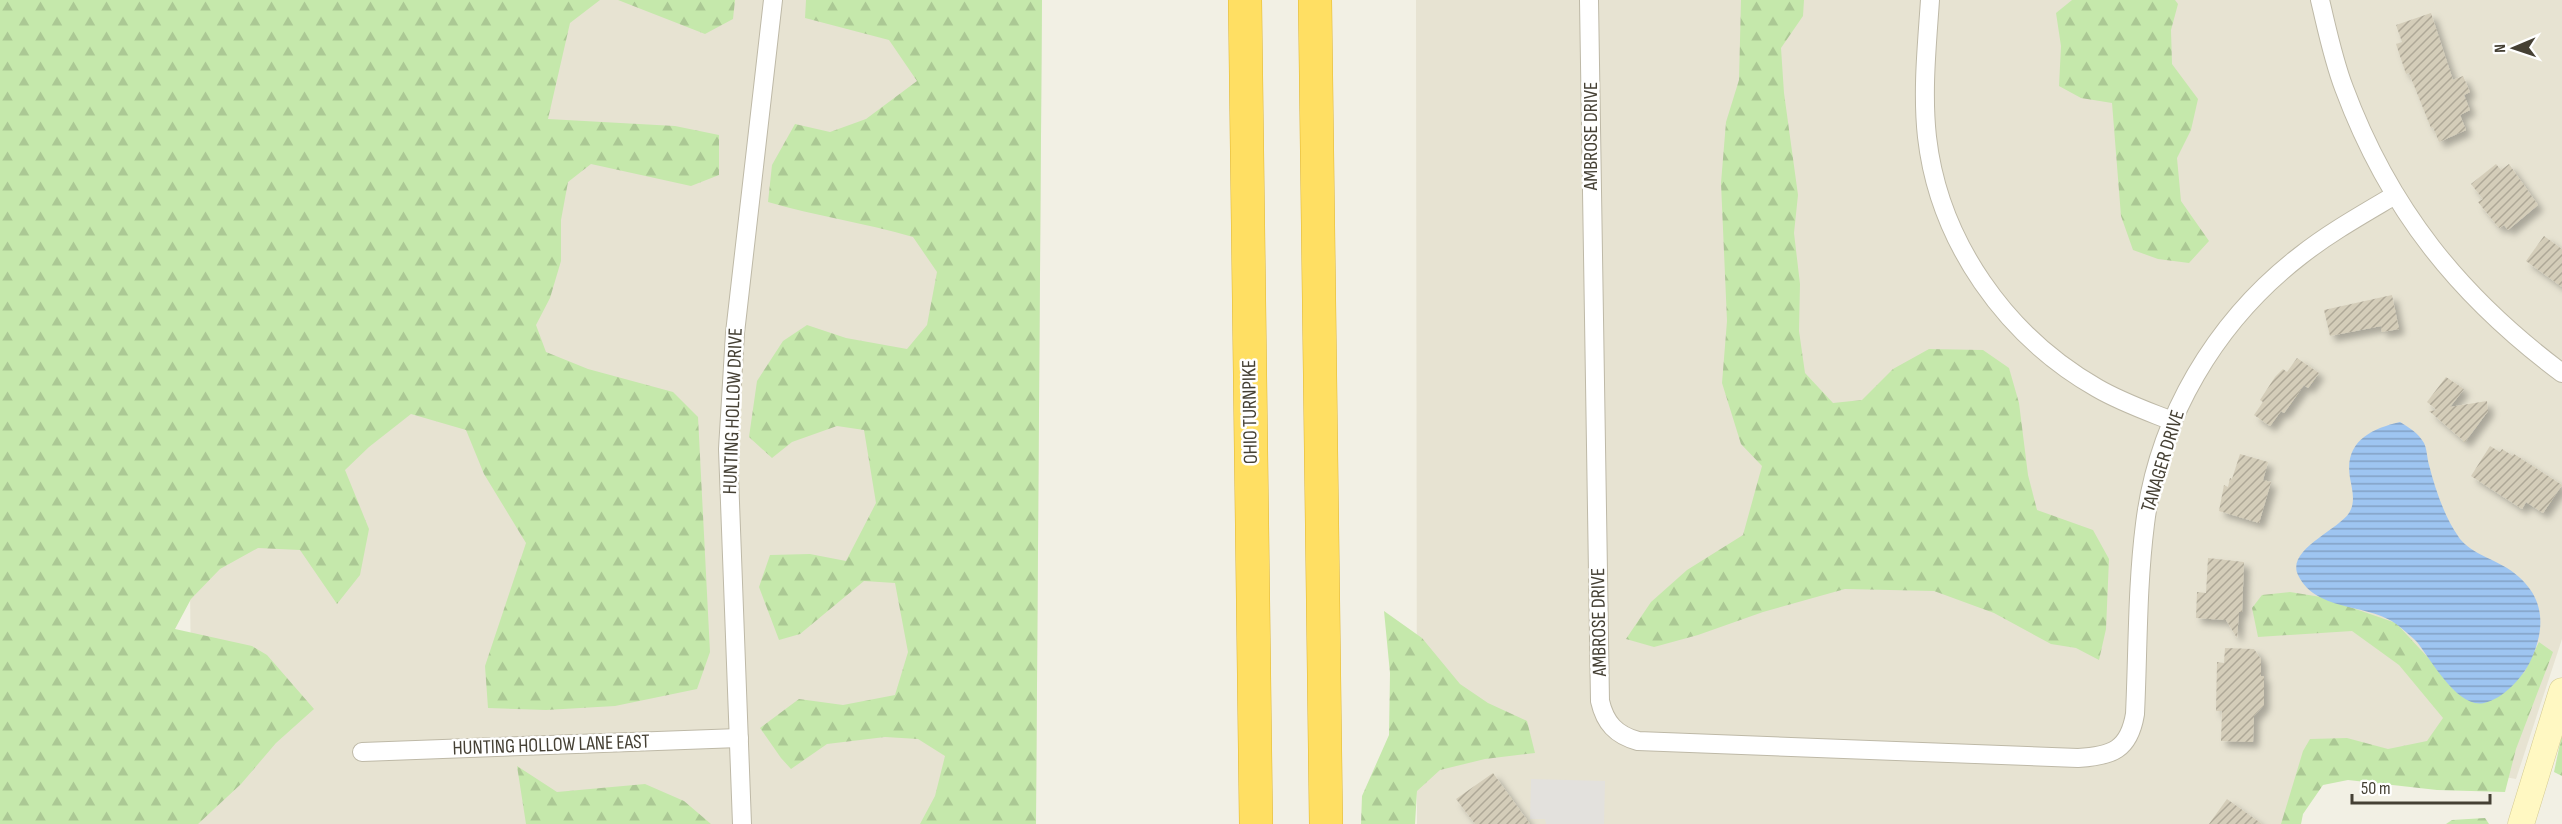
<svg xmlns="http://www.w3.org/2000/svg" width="2562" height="824" viewBox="0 0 2562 824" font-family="'Sofia Sans Condensed',sans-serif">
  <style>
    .residential { fill: #e7e3d2 }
    .forest { fill: url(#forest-firs) }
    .parking { fill: #e3e1dd }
    .water { fill: url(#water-rules) }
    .building { fill: url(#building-hatch); filter: url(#shadow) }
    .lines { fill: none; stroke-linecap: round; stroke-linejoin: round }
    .street-casing { stroke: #beb9a7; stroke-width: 20 }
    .secondary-casing { stroke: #d4cb93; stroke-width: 27 }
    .highway-casing { stroke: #e0b630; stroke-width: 34 }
    .street { stroke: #fff; stroke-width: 18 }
    .secondary { stroke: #fff8c2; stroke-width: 26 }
    .highway { stroke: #ffdf63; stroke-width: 33 }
    .labels { text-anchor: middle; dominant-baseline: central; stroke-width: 5; stroke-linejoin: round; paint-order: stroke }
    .street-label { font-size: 20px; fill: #454034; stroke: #fff }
  </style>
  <defs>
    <pattern id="forest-firs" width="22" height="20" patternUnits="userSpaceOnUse" patternTransform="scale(1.5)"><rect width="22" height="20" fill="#c5e8ab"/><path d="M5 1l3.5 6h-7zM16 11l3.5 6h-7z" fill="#abc894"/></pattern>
    <pattern id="water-rules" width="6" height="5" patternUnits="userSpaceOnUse" patternTransform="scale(1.5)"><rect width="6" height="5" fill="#9ec5f1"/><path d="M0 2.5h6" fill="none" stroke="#83a1c4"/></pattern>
    <pattern id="building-hatch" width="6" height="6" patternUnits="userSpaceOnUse" patternTransform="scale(1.5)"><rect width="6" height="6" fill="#d4cdb9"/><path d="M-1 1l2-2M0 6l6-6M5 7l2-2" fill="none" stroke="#aea897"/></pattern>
    <filter id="shadow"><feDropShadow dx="5.5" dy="5.5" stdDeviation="3" flood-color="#0004"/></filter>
  </defs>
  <rect width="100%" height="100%" fill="#f2f0e4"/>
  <!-- residential -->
  <g class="residential">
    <path d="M520,0H1042L1036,824H193L187,359Z"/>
    <path d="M1416,0H2562V639L2516,779L2317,743L2290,824H1417Z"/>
  </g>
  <!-- forest -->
  <g class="forest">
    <path d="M0,0H600L570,23L548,119L675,126L719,135V175L691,186L591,164L568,182L561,220V261L550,298L536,325L546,352L588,369L673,392L698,417L710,652L697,689L615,706L546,710L488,708L485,666L526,543L484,474L466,430L411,414L369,447L345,470L369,529L360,575L337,604L300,550L258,548L220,569L191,599L175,629L252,646L267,655L314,709L276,743L241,784L198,824H0Z"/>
    <path d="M618,0H735L733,19L705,34Z"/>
    <path d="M806,0H1042L1036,824H920L935,796L945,756L918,739L885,737L827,744L791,769L781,758L760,728L799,699L843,705L895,695L908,652L895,583L864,581L800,634L779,640L759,587L770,555L810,554L846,561L876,503L864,430L837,426L792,442L772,458L749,437L757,381L783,341L807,325L846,338L907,349L927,325L937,272L913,237C865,223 816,216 768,202L772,165L795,124L830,132L866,119L917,81L889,40L805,18Z"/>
    <path d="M1741,0H1804L1803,16L1781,48L1784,93L1798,195L1794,233L1800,284L1799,331L1805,373L1833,403L1862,400L1893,369L1929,349L1983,350L2009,368L2019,403L2028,475L2037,510L2093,530L2109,559L2106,629L2099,660L2076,648L2051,644L1994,613L1934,591L1845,589L1763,612L1698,635L1654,647L1626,639L1651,602L1687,570L1743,535L1762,466L1741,444L1722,383L1727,321L1721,183L1726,122L1739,80Z"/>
    <path d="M2072,0H2175L2178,4L2171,30L2172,64L2198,99L2191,130L2177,158L2181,201L2209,241L2189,263L2158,259L2133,250L2121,216L2112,103L2081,98L2059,86L2061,46L2056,13Z"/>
    <path d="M2290,592L2321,597L2396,623L2433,663L2454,690L2524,673L2539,642L2553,652L2516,749L2505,792L2437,790L2348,780L2323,785L2303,814L2301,824H2281L2303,751L2310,739L2347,738L2388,749L2427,741L2443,718L2399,665L2352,631L2258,637L2252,608L2262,595Z"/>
    <path d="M1384,611L1422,638L1460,684L1488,703L1527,721L1535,753L1485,759L1440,770L1417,791L1415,824H1361L1362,796L1389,735L1390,673Z"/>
    <path d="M2562,734V776L2554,772Z"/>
    <path d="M517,766L557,792L645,784L684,801L711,824H526Z"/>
    <path d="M2485,818L2489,824H2446L2452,820Z"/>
  </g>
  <!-- parking -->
  <path class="parking" d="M1531,779L1605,781L1604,824H1546L1545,819H1530Z"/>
  <!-- water -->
  <path class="water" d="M2400,422C2410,428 2418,433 2424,443C2427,449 2427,458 2429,465C2435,488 2444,516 2458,536C2468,552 2491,558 2507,568C2544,592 2548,624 2530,662C2522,678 2503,699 2484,703C2458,709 2431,660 2417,642C2412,637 2406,632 2400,627C2372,602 2317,614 2298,575C2286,550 2338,530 2349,513C2356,502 2352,489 2350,478C2344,442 2370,429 2400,422Z"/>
  <!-- building -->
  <g class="building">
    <path d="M2431,13L2453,80L2463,76L2470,92L2464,95L2470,110L2460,115L2466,130L2439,142L2433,127L2431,128L2409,73L2406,74L2396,44L2402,42L2396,25Z"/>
    <path d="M2496,164L2501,170L2509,164L2538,205L2508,230L2504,225L2499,228L2478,202L2483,199L2471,184Z"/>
    <path d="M2544,236L2562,249V287L2526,261Z"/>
    <path d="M2392,295L2399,329L2382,332L2381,326L2330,336L2324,310Z"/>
    <path d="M2297,358L2319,373L2308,388L2304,385L2284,413L2281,411L2270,426L2254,415L2263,402L2260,400L2275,377L2283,369L2287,372Z"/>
    <path d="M2446,377L2464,389L2450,407L2487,401L2488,411L2465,442L2429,411L2437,410L2427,402Z"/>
    <path d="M2490,446L2500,452L2502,449L2513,456L2514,454L2562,485L2543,513L2526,502L2522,509L2471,476Z"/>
    <path d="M2240,454L2268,462L2263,480L2271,482L2259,523L2219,511L2224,485L2228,487L2230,478L2232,479Z"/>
    <path d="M2208,558L2244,562L2242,612H2239L2237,638L2226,620L2196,618L2197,592L2206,593Z"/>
    <path d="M2225,648L2254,649L2261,659V676H2264V705L2254,716L2253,742L2221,741L2222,711H2216L2217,662L2224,663Z"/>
    <path d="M1493,773L1530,824H1475L1456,799Z"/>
    <path d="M2227,799L2262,824H2209Z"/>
  </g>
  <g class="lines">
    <!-- street casing -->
    <g class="street-casing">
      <g id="street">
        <path d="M1589,0L1600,701C1605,723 1616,735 1638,741L2078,758C2112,756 2129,750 2135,714C2138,651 2137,587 2145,524C2158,418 2216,321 2300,256C2329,233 2363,214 2395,195"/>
        <path d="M1930,0C1927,45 1922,91 1927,137C1939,242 2006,336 2097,388C2121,402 2147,411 2172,421"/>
        <path d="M2320,0C2327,29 2333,59 2344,88C2389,209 2459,296 2562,373"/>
        <path d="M362,752L739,738"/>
        <path d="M742,824L728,449L735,333L773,0"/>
      </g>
    </g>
    <!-- secondary casing -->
    <g class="secondary-casing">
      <path id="secondary" d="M2521,824L2562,691"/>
    </g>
    <!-- highway casing -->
    <g class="highway-casing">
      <g id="highway">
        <path d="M1245,0L1256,824"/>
        <path d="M1315,0L1326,824"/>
      </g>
    </g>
    <!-- street -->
    <use href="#street" class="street"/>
    <!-- secondary -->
    <use href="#secondary" class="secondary"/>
    <!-- highway -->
    <use href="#highway" class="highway"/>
  </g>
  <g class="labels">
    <!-- street labels -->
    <g class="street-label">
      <text transform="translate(1591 136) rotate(-90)">AMBROSE DRIVE</text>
      <text transform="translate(733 411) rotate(-88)">HUNTING HOLLOW DRIVE</text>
      <text transform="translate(1250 412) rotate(-91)">OHIO TURNPIKE</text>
      <text transform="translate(2163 461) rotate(-73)">TANAGER DRIVE</text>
      <text transform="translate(1599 622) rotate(-91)">AMBROSE DRIVE</text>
      <text transform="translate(551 745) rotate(-2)">HUNTING HOLLOW LANE EAST</text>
    </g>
  </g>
  <!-- north arrow -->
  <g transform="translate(2514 48) rotate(268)" stroke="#ffffff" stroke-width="4.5" paint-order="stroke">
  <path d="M0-4.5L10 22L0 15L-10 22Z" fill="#454034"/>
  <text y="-9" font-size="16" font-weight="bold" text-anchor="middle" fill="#454034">N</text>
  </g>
  <!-- scale -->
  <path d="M2352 794v9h138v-9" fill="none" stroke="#454034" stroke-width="3"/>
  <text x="2361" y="794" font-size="18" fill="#454034" stroke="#ffffff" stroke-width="4.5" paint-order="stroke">50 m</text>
</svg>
